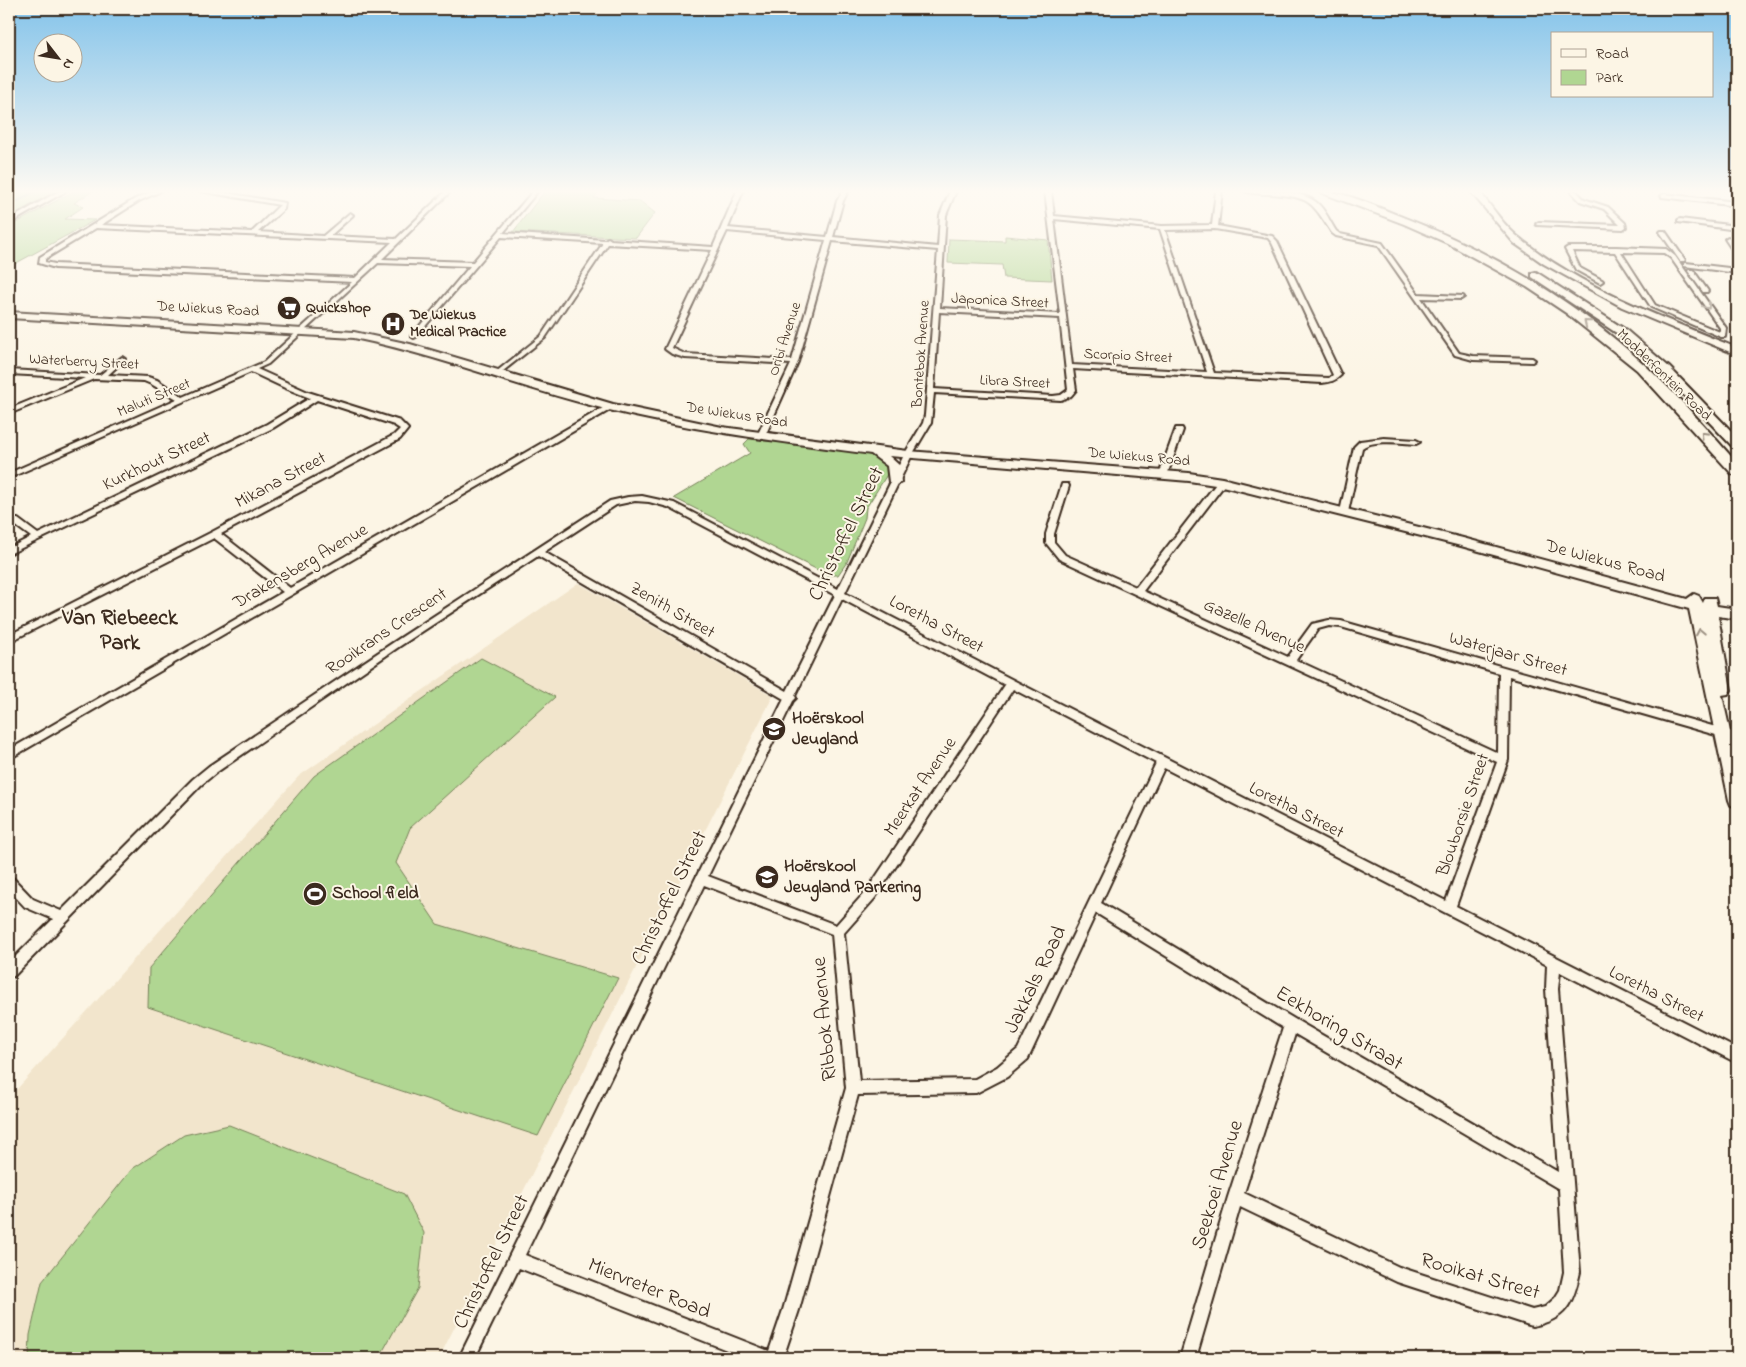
<svg xmlns="http://www.w3.org/2000/svg" width="1746" height="1367" viewBox="0 0 1746 1367" font-family="'Indie Flower',sans-serif">
  <style>
    .built { fill: #f2e5cc }
    .green { fill: #b0d692; stroke: #768058 }
    .lines { fill: none; stroke-linecap: round; stroke-linejoin: round }
    .stream { stroke: #6c939a; stroke-width: 2.5 }
    .street-casing { stroke: #3b2a1e; stroke-width: 4 }
    .secondary-casing { stroke: #3b2a1e; stroke-width: 4 }
    .primary-casing { stroke: #3b2a1e; stroke-width: 4 }
    .street { fill: #fcf5e5; fill-rule: evenodd }
    .secondary { fill: #fcf5e5; fill-rule: evenodd }
    .primary { fill: #fcf5e5; fill-rule: evenodd }
    .oneway { stroke: #9c9082 }
    .labels { text-anchor: middle; dominant-baseline: central; stroke-width: 4; stroke-linejoin: round; paint-order: stroke }
    .far-street-label { font-size: 15px; fill: #3b2a1e; stroke: #fcf5e5 }
    .far-poi-label { font-size: 15px; font-weight: bold; fill: #3b2a1e; stroke: #fcf5e5; text-anchor: start }
    .street-label { font-size: 18px; fill: #3b2a1e; stroke: #fcf5e5 }
    .poi-label { font-size: 18px; font-weight: bold; fill: #3b2a1e; stroke: #fcf5e5; text-anchor: start }
    .near-street-label { font-size: 21px; fill: #3b2a1e; stroke: #fcf5e5 }
    .district-label { font-size: 22px; font-weight: bold; fill: #3b2a1e; stroke: #fcf5e5 }
  </style>
  <rect width="100%" height="100%" fill="#fcf5e5"/>
  <filter id="ink" filterUnits="userSpaceOnUse"><feTurbulence type="fractalNoise" baseFrequency=".02" numOctaves="2"/><feDisplacementMap in="SourceGraphic" scale="10" xChannelSelector="R" yChannelSelector="G"/><feConvolveMatrix kernelMatrix="1 2 1 2 8 2 1 2 1" color-interpolation-filters="sRGB"/></filter>
  <g filter="url(#ink)">
    <!-- built -->
    <path class="built" d="M578,583L773,696L439,1358H9V1098L299,776Z"/>
    <!-- green -->
    <g class="green">
      <path d="M23,191H56L9,217V197Z"/>
      <path d="M74,191H93L74,203L83,207L65,219L95,220L9,267V227Z"/>
      <path d="M545,191H599L594,198L640,201L655,213L636,238L513,232Z"/>
      <path d="M1005,236L1048,240L1052,280L1004,278L1002,265L948,263L949,239L1005,241Z"/>
      <path d="M749,439L870,452L889,466L888,473L866,508L865,518L847,562L838,575H828L674,498L750,453L744,444Z"/>
      <path d="M481,658L555,697L410,828L396,863L437,924L618,978L538,1136L148,1007L149,968L314,776Z"/>
      <path d="M229,1125L404,1194L424,1233L418,1288L379,1358H29L30,1335L42,1282L132,1169L184,1135Z"/>
    </g>
    <g class="lines">
      <!-- stream -->
      <path class="stream" d="M9,206L35,191"/>
      <!-- street casing -->
      <g class="street-casing">
        <g id="street">
          <path d="M59,191H66L9,224V220Z"/>
          <path d="M153,191H161L139,201L101,225L252,232L280,205L200,191H214L285,203L284,209L258,232L323,236L350,213L353,215L352,216L330,236L396,239L446,191H451L382,259L473,262L533,191H538L503,233L605,240L608,238L611,240L713,247L737,191H743L728,228L827,237L837,201L843,191H848L843,201L833,237L938,247L940,215L950,191H956L946,215L940,308L1060,314L1045,191H1051L1054,216L1162,226L1212,225L1216,191H1222L1218,226L1272,236L1277,241L1341,375C1335,381 1330,382 1322,383L1073,369L1076,390L1071,396L1061,400L934,393L931,423L912,455L845,593L1015,681L1446,901L1497,762L1059,559L1046,543V534L1062,484H1068L1069,486L1054,534V542L1065,555L1136,587L1219,480H1225V484L1143,591L1288,657L1312,624L1329,620L1341,621L1737,733V741L1509,676L1508,760L1456,906L1737,1049V1063L1560,972L1558,989L1580,1272C1573,1304 1566,1320 1532,1326L1397,1282L1240,1207L1196,1358H1180L1228,1197L1283,1028L1096,913L1028,1059L1007,1077L976,1093L858,1095L799,1310L783,1358H747L519,1268L475,1358H459L784,699L538,556L400,646L217,772L201,785L14,976L9,978V963L53,919L25,907L9,890V877L13,878L33,899L61,911L193,779L209,766L394,642L610,501L628,497L642,496L674,503L838,589L904,455L923,423L925,415L938,250L832,241L798,362L765,436L761,438L757,436L791,364L685,358L672,354L665,349L712,250L608,244L545,338L498,375L494,373L496,372L541,336L603,243L501,237L416,337L414,338L411,336L412,335L470,266L378,263L268,364L257,369L308,392L400,421L408,429L400,439L221,534L290,588L608,405H614L615,407L9,759V750L283,592L214,538L9,642V635L212,532L394,435L400,429L394,425L317,400L273,428L9,554V548L31,537L12,523V519H18L38,534L267,424L310,398L285,388L251,372L9,478V473L177,399L151,384L144,381L94,379L9,414V409L85,378L9,374V370L100,375L122,357L125,359L124,360L108,375L148,377L157,380L183,397L264,362L352,282L55,268L39,263L40,257L135,199ZM1054,219L1160,229L1207,372L1072,365ZM96,228L392,242L355,278L55,264L45,262V259ZM1215,229L1268,238L1272,243L1333,375L1329,378L1214,373L1165,230ZM727,231L826,240L792,360L685,354L672,348ZM939,312L1060,318L1068,390L1061,395L1053,396L934,389ZM635,501L649,502L668,507L835,595L787,691L544,552L616,505ZM842,599L1005,685L867,890L836,925L708,876L793,701L796,698L795,696ZM1329,626L1341,627L1499,673L1498,753L1296,660L1318,629ZM1013,689L1156,763L1018,1049L997,1067L975,1079L859,1081L844,933L875,898ZM1164,768L1547,965L1546,989L1558,1172L1296,1020L1101,903ZM704,885L832,934L846,1088L783,1310L769,1351L525,1255ZM1295,1034L1559,1189L1564,1272L1560,1290L1555,1298L1545,1307L1532,1310L1399,1267L1244,1193Z"/>
          <path d="M1244,191C1265,191 1299,189 1316,202C1325,209 1330,222 1336,231L1340,234L1382,243L1418,294L1463,296L1464,297L1461,299L1421,298L1459,353L1473,356L1532,358L1535,360L1532,362L1473,360L1455,355L1378,245L1336,236L1332,233C1311,201 1311,197 1271,194C1262,194 1251,194 1244,191Z"/>
          <path d="M1571,191H1576L1584,199L1608,207L1625,223L1626,227L1623,229L1537,225L1536,224L1539,222L1620,225L1604,209L1580,201Z"/>
          <path d="M1664,194L1737,202V206L1662,197L1661,196Z"/>
          <path d="M1680,219L1737,226V230L1678,222V220Z"/>
          <path d="M1661,231H1665L1685,260L1684,261H1680L1660,232Z"/>
          <path d="M1728,237L1730,238L1737,249V255L1735,254L1725,239Z"/>
          <path d="M1616,247L1666,249L1675,256L1726,328L1725,337H1721L1651,307L1615,252L1572,251L1580,268L1602,280L1603,281L1600,283L1576,270L1565,249L1568,247ZM1621,252L1664,253L1671,258L1720,328V332L1655,305Z"/>
          <path d="M1686,263L1737,269V273L1684,266V264Z"/>
          <path d="M1689,270H1693L1708,291L1707,292H1703L1688,271Z"/>
          <path d="M1176,428H1182L1183,430L1167,475L1163,477H1160L1159,475Z"/>
          <path d="M1384,438L1416,440L1420,442L1416,444C1402,443 1373,439 1362,448L1348,512L1347,514H1341L1340,512L1354,447L1360,441Z"/>
        </g>
      </g>
      <!-- secondary casing -->
      <g class="secondary-casing">
        <g id="secondary">
          <path d="M1470,191H1479C1492,207 1505,228 1522,240C1583,289 1666,319 1737,348V355L1622,307L1544,264L1514,243Z"/>
          <path d="M9,312L354,332L410,344L613,404L722,427L908,451L1189,473L1222,478L1463,538L1687,599L1694,594L1699,596L1703,603L1705,598H1715L1717,606L1737,609V619L1718,616L1731,690L1728,694L1722,695L1737,763V807L1731,805L1729,800L1689,609L1461,546L1222,486L1189,481L889,456L899,465L901,482L895,486L889,482L887,466L871,454C783,442 695,431 609,410C523,389 441,356 354,338L9,318Z"/>
        </g>
      </g>
      <!-- primary casing -->
      <g class="primary-casing">
        <g id="primary">
          <path d="M1317,191C1345,191 1374,206 1400,216C1489,250 1576,301 1647,367C1679,397 1708,430 1737,463V475L1732,474L1637,370L1566,313L1527,287L1447,243L1404,224Z"/>
          <path d="M1536,272L1626,330L1669,367L1737,437V448L1733,447L1661,371L1618,334L1532,277V273Z"/>
        </g>
      </g>
      <!-- street -->
      <use href="#street" class="street"/>
      <!-- secondary -->
      <use href="#secondary" class="secondary"/>
      <!-- primary -->
      <use href="#primary" class="primary"/>
    </g>
    <!-- one-way arrows -->
    <defs><path id="oneway-chevron" d="M-2-3.5L2.5 0L-2 3.5" fill="none" stroke-width="1.6" stroke-linecap="round" stroke-linejoin="round" transform="scale(1.25)"/></defs>
    <g class="oneway">
      <use href="#oneway-chevron" transform="translate(1707 306) rotate(56)"/>
      <use href="#oneway-chevron" transform="translate(1587 323) rotate(-141)"/>
      <use href="#oneway-chevron" transform="translate(1704 435) rotate(-133)"/>
      <use href="#oneway-chevron" transform="translate(1700 632) rotate(-101)"/>
    </g>
  </g>
  <!-- sky -->
  <linearGradient id="sky" x2="0" y2="1"><stop stop-color="#83c3ea"/><stop offset="0.5" stop-color="#fefaf3"/><stop offset="1" stop-color="#fefaf3" stop-opacity="0"/></linearGradient>
  <rect width="1746" height="383" fill="url(#sky)"/>
  <!-- icons -->
  <defs>
    <g id="supermarket-disc" transform="scale(1.25)"><circle r="9.5" fill="#3b2a1e" stroke="#fcf5e5"/><path d="M-6-5.5h2.5l.6 2H6L4.5 2H-2.5L-4.4-4H-6ZM-1.5 3.2a1.3 1.3 0 1 0 .1 0ZM3 3.2a1.3 1.3 0 1 0 .1 0Z" fill="#fff"/></g>
    <g id="hospital-disc" transform="scale(1.25)"><circle r="9.5" fill="#3b2a1e" stroke="#fcf5e5"/><path d="M-5-5h3v3.5h4V-5h3V5h-3V1.5h-4V5h-3Z" fill="#fff"/></g>
    <g id="school-disc" transform="scale(1.25)"><circle r="9.5" fill="#3b2a1e" stroke="#fcf5e5"/><path d="M0-5L7-2L0 1L-7-2ZM-4 1L0 2.5L4 1V4Q0 6-4 4Z" fill="#fff"/></g>
    <g id="stadium-disc" transform="scale(1.25)"><circle r="9.5" fill="#3b2a1e" stroke="#fcf5e5"/><path d="M0-5a6.5 5 0 1 0 0 10a6.5 5 0 1 0 0-10ZM-3.5-1.8h7v3.6h-7Z" fill="#fff"/></g>
  </defs>
  <g fill-rule="evenodd">
    <use href="#supermarket-disc" x="289" y="308"/>
    <use href="#hospital-disc" x="393" y="324"/>
    <use href="#school-disc" x="774" y="729"/>
    <use href="#school-disc" x="767" y="877"/>
    <use href="#stadium-disc" x="315" y="894"/>
  </g>
  <g class="labels">
    <!-- far-street labels -->
    <g class="far-street-label">
      <text transform="translate(1000 301) rotate(3)">Japonica Street</text>
      <text transform="translate(208 309) rotate(3)">De Wiekus Road</text>
      <text transform="translate(785 339) rotate(-72)">Oribi Avenue</text>
      <text transform="translate(921 354) rotate(-86)">Bontebok Avenue</text>
      <text transform="translate(1128 356) rotate(3)">Scorpio Street</text>
      <text transform="translate(84 362) rotate(3)">Waterberry Street</text>
      <text transform="translate(1664 375) rotate(44)">Modderfontein Road</text>
      <text transform="translate(1015 382) rotate(3)">Libra Street</text>
      <text transform="translate(154 398) rotate(-23)">Maluti Street</text>
      <text transform="translate(737 415) rotate(9)">De Wiekus Road</text>
      <text transform="translate(1139 457) rotate(5)">De Wiekus Road</text>
    </g>
    <!-- far-poi labels -->
    <g class="far-poi-label">
      <text x="306" y="308">Quickshop</text>
      <text x="410" y="315">De Wiekus<tspan x="410" dy="17">Medical Practice</tspan></text>
    </g>
    <!-- street labels -->
    <g class="street-label">
      <text transform="translate(157 462) rotate(-25)">Kurkhout Street</text>
      <text transform="translate(281 481) rotate(-28)">Mikana Street</text>
      <text transform="translate(1605 562) rotate(15)">De Wiekus Road</text>
      <text transform="translate(301 567) rotate(-30)">Drakensberg Avenue</text>
      <text transform="translate(672 611) rotate(30)">Zenith Street</text>
      <text transform="translate(936 625) rotate(28)">Loretha Street</text>
      <text transform="translate(1254 627) rotate(24)">Gazelle Avenue</text>
      <text transform="translate(387 632) rotate(-34)">Rooikrans Crescent</text>
      <text transform="translate(1508 655) rotate(16)">Waterjaar Street</text>
      <text transform="translate(921 787) rotate(-56)">Meerkat Avenue</text>
      <text transform="translate(1296 811) rotate(27)">Loretha Street</text>
      <text transform="translate(1464 815) rotate(-71)">Blouborsie Street</text>
      <text transform="translate(1656 995) rotate(27)">Loretha Street</text>
    </g>
    <!-- poi labels -->
    <g class="poi-label">
      <text x="792" y="719">Hoërskool<tspan x="792" dy="21">Jeugland</tspan></text>
      <text x="784" y="867">Hoërskool<tspan x="784" dy="21">Jeugland Parkering</tspan></text>
      <text x="332" y="894">School field</text>
    </g>
    <!-- near-street labels -->
    <g class="near-street-label">
      <text transform="translate(847 534) rotate(-64)">Christoffel Street</text>
      <text transform="translate(670 898) rotate(-64)">Christoffel Street</text>
      <text transform="translate(1036 980) rotate(-64)">Jakkals Road</text>
      <text transform="translate(825 1019) rotate(-95)">Ribbok Avenue</text>
      <text transform="translate(1339 1029) rotate(31)">Eekhoring Straat</text>
      <text transform="translate(1218 1185) rotate(-73)">Seekoei Avenue</text>
      <text transform="translate(492 1262) rotate(-64)">Christoffel Street</text>
      <text transform="translate(1480 1277) rotate(16)">Rooikat Street</text>
      <text transform="translate(649 1289) rotate(22)">Miervreter Road</text>
    </g>
    <!-- district labels -->
    <g class="district-label">
      <text x="120" y="619">Van Riebeeck<tspan x="120" dy="25">Park</tspan></text>
    </g>
  </g>
  <!-- margin -->
  <rect width="1746" height="1367" fill="none" stroke="#fcf5e5" stroke-width="30"/>
  <rect x="15" y="15" width="1716" height="1337" fill="none" stroke="#3b2a1e" stroke-width="2" filter="url(#ink)"/>
  <!-- legend -->
  <rect x="1551" y="32" width="162" height="65" fill="#fcf5e5" stroke="#afa495"/>
  <rect x="1561" y="49" width="25" height="8" fill="#fcf5e5" stroke="#afa495"/>
  <text x="1596" y="58" font-size="15" fill="#3b2a1e">Road</text>
  <rect x="1561" y="70" width="25" height="15" fill="#b0d692" stroke="#afa495"/>
  <text x="1596" y="82" font-size="15" fill="#3b2a1e">Park</text>
  <!-- north arrow -->
  <g transform="translate(58 58) rotate(121)"><circle r="24" fill="#fcf5e5" stroke="#afa495"/>
  <path d="M0-4L9 19L0 12L-9 19Z" fill="#3b2a1e"/>
  <text y="-8" font-size="14" font-weight="bold" text-anchor="middle" fill="#3b2a1e">N</text>
  </g>
</svg>
